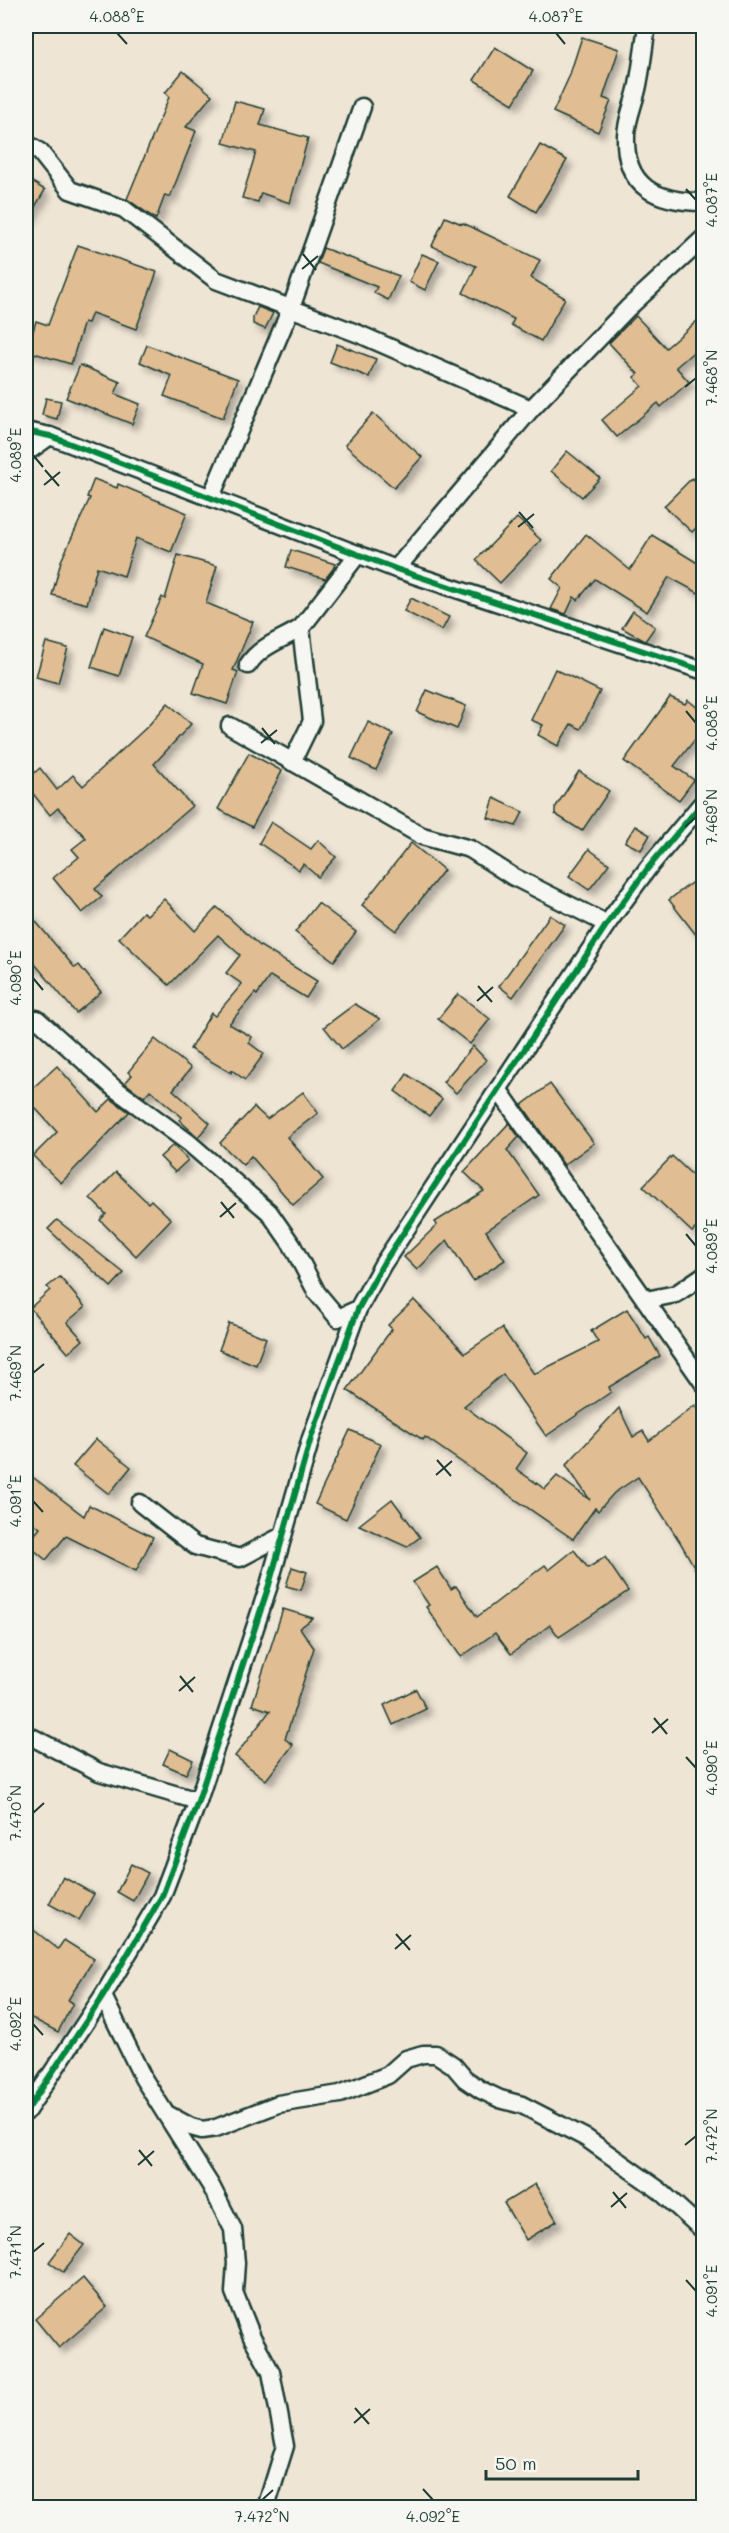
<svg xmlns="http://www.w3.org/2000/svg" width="729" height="2533" viewBox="0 0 729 2533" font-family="Mali,sans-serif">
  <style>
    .building { fill: #e0bd92; stroke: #1f3d34; stroke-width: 1.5; filter: url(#shadow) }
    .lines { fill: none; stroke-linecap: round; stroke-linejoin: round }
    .minor-casing { stroke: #1f3d34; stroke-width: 21 }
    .minor { stroke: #f6f6f2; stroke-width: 16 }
    .cycleway-casing { stroke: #f6f6f2; stroke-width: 10 }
    .cycleway { stroke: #00873e; stroke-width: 6 }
    .ticks { fill: none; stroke: #1f3d34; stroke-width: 2 }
    .neatline { fill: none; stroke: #1f3d34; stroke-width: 2 }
    .ticks-label { font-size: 15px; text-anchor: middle; fill: #1f3d34 }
  </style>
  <defs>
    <filter id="shadow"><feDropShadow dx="5.5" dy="5.5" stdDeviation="3" flood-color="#0004"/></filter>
  </defs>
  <rect width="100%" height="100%" fill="#efe5d5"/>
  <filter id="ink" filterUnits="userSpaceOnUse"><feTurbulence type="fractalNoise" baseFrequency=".0167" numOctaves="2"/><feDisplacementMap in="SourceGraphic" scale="12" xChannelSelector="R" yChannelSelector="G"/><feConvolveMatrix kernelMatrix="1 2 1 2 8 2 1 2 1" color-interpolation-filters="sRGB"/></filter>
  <g filter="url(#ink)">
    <!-- building -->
    <g class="building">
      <path d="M582,37L619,49L603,98L611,101L598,132L553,112L569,77Z"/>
      <path d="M495,47L533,71L513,104L474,80Z"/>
      <path d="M183,71L212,95L186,127L196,131L170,197L165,195L156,219L127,199L169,97L165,93Z"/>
      <path d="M235,101L265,109L260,125L308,138L290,203L261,193L258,202L242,198L256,152L223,143Z"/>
      <path d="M540,145L567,160L536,212L510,196Z"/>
      <path d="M26,178L45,190L26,222Z"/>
      <path d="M445,217L462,224L463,223L540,260L531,278L565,298L541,341L511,325L514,319L463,293L476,266L432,246Z"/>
      <path d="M78,245L157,272L136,329L92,313L88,323L84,322L71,364L27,351L36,321L48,325Z"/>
      <path d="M323,248L399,276L388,300L374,293L377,287L318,263Z"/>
      <path d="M422,254L439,261L425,290L409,282Z"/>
      <path d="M258,307L273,313L265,329L253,324V317Z"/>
      <path d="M704,315V343L676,367L689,382L661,407L658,403L617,437L602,420L642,386L634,377L638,374L609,343L636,316L666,348Z"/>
      <path d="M337,344L376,359L369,377L330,362Z"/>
      <path d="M147,345L238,379L223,418L164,396L172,376L140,362Z"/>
      <path d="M80,365L120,382L115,394L140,404L132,424L66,398Z"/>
      <path d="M46,398L61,401L57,419L42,415Z"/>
      <path d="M373,413L422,457L394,488L345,445Z"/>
      <path d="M567,451L600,478L582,497L551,471Z"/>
      <path d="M692,478L704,489V520L692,532L664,506Z"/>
      <path d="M94,479L117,488L118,484L187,513L171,552L136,538L124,576L97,567L87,604L52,595L61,561L90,498L87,497Z"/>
      <path d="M517,518L541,540L500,583L476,560Z"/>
      <path d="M586,534L630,570L652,535L704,567V596L669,577L647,612L595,579L578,600L574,597L566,614L551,609L562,588L551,579Z"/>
      <path d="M291,550L335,564L333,569L325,579L286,567Z"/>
      <path d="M178,555L217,566L206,603L253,622L233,670L238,672L227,704L193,693L203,664L144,637L162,597L165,599Z"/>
      <path d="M411,598L449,617L442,630L404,611Z"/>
      <path d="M633,611L655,627L645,641L622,628Z"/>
      <path d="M104,627L132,637L119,676L91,667Z"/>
      <path d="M46,642L68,648L58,683L36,677Z"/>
      <path d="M555,669L600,691L581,729L571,724L558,746L538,735L543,725L531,720Z"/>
      <path d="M427,690L466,706L457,729L417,712Z"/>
      <path d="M670,697L685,704L688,700L704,713V728L674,766L694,780L679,800L624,761Z"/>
      <path d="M168,703L191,724L154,764L192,806L95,889L102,897L82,913L53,878L79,857L72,849L86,838L58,808L50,815L26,785V780L40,768L57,790L73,775L83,786L148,726Z"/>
      <path d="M368,722L393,734L376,770L351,758Z"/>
      <path d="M249,753L282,771L252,827L218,809Z"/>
      <path d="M579,771L609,791L582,831L555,814V808Z"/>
      <path d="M494,798L523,812L516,826L488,818Z"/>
      <path d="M271,822L311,849L318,840L336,857L318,877L303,864L299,870L259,843Z"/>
      <path d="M635,826L650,835L641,850L625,842Z"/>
      <path d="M411,843L444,870L396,931L362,905Z"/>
      <path d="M589,849L609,864L589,890L569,876Z"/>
      <path d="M695,880L704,891V945L669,900Z"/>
      <path d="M164,899L195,931L217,907L260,946L317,981L306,998L270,976L257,995L255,993L229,1024L252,1037L249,1043L264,1054L245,1080L232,1070L231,1073L190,1049L211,1013L215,1016L242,984L226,973L240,955L218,935L169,985L119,938L143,912L147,915Z"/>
      <path d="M318,903L356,932L334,961L295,932Z"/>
      <path d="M26,910L75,968L79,965L101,992L76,1013L35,964L26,973Z"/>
      <path d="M550,915L565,925L513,997L499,986Z"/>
      <path d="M458,994L490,1019L470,1044L438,1019Z"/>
      <path d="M355,1004L380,1019L342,1049L324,1027Z"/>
      <path d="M155,1039L191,1068L173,1090L210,1123L198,1137L179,1120L182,1117L150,1090L144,1097L125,1083L132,1075L128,1072Z"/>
      <path d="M473,1046L486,1060L456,1093L443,1082Z"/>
      <path d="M57,1066L98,1112L111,1099L129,1112L61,1183L33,1156L57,1132L26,1098V1094Z"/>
      <path d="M407,1074L442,1099L429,1116L395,1091Z"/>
      <path d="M550,1084L594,1143L564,1165L522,1105Z"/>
      <path d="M303,1092L318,1113L287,1137L323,1179L293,1205L251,1156L243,1165L220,1143L254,1107L267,1119Z"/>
      <path d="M509,1123L519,1137L507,1150L539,1195L486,1231L505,1260L473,1281L447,1240L417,1270L404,1257L437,1225L435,1222L484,1191L464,1172Z"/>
      <path d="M173,1145L188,1160L175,1172L160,1157Z"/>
      <path d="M672,1156L704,1186V1220L692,1232L643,1186Z"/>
      <path d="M116,1172L148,1203L151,1200L171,1219L136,1256L100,1220L106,1214L90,1198Z"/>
      <path d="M57,1220L124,1273L111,1287L48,1229Z"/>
      <path d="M60,1277L85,1307L67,1322L83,1340L68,1353L30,1308L50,1290L47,1287Z"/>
      <path d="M414,1300L465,1353L502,1328L534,1374L598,1342L591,1331L627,1309L646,1339L649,1337L660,1356L609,1387L611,1392L546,1436L503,1374L464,1406L527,1453L516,1469L545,1489L557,1476L590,1500L566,1465L619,1408L633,1437L643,1431L649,1441L695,1405L704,1416V1584L680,1542L638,1477L614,1493L598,1511L595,1508L573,1539L425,1437L423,1440L347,1390L392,1329L388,1325Z"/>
      <path d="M229,1323L266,1338L256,1365L219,1350Z"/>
      <path d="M350,1430L381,1444L346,1519L315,1504Z"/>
      <path d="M96,1439L131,1467L109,1494L73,1466Z"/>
      <path d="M26,1472L84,1516L89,1505L153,1537L136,1571L66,1536L46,1560L27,1544L40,1528L26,1517Z"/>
      <path d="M392,1499L420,1537L407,1547L359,1525Z"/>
      <path d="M574,1550L588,1568L605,1557L628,1591L559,1637L550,1625L511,1654L495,1633L461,1657L426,1607L429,1605L413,1582L437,1567L451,1589L456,1586L477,1617L545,1565L549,1570Z"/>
      <path d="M292,1567L307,1572L301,1590L286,1586Z"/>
      <path d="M283,1609L313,1618L300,1628L314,1648L285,1739L293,1745L266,1780L235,1756L270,1711L252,1705Z"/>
      <path d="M416,1689L426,1709L393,1725L384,1705Z"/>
      <path d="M170,1749L193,1760L186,1774L163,1764Z"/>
      <path d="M131,1864L148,1873L133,1901L117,1892Z"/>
      <path d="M63,1877L94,1894L79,1920L49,1904Z"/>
      <path d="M26,1924L58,1949L64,1940L94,1959L68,2000L73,2003L58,2032L26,2015Z"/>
      <path d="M535,2184L557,2221L526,2240L504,2203Z"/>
      <path d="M70,2234L84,2245L63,2272L49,2262Z"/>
      <path d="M83,2278L107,2307L59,2348L35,2319Z"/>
    </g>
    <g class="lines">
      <!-- minor casing -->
      <g class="minor-casing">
        <g id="minor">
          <path d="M647,26C644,45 642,65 638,85C635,101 627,118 626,135C624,188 657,202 704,202"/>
          <path d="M26,143L40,152L70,190L124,209L216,280L359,334L531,409"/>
          <path d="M26,431L50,436L396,569L704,671"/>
          <path d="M26,453L50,436"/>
          <path d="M211,497L291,308L362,107"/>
          <path d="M396,569L531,409L628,308L704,238"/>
          <path d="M248,665C261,645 282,640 301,628"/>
          <path d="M230,726L422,836L470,849L512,876L607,924"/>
          <path d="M292,762L312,721L301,628L358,554"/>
          <path d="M37,1019L114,1088L189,1143L269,1212L292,1245L317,1293L338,1318L358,1309"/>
          <path d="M498,1089L704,1384"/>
          <path d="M646,1300L676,1294L704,1275"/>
          <path d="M140,1503L195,1546L240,1558L282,1536"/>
          <path d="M26,1734L99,1772L198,1801"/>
          <path d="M103,1996L143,2078L211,2186L233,2229L236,2263L234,2292L252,2337L271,2372L285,2446L268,2501"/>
          <path d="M26,2112L103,1996L162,1896L198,1801L269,1585L311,1438L358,1309L383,1264L607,924L648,868L704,801"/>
          <path d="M167,2114L191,2127L202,2130L216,2128L278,2104L340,2094L388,2075L406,2059L423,2054H436L453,2065L465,2079L481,2090L500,2099L522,2105L586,2138L659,2190L704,2231"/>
        </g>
      </g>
      <!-- minor -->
      <use href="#minor" class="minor"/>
      <!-- cycleway casing -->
      <g class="cycleway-casing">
        <g id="cycleway">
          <path d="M26,431L50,436L396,569L704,671"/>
          <path d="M26,2112L103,1996L162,1896L198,1801L269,1585L311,1438L358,1309L383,1264L607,924L648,868L704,801"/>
        </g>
      </g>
      <!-- cycleway -->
      <use href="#cycleway" class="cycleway"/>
    </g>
  </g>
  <!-- ticks -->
  <path class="ticks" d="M117,33L127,44M556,33L565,44M686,189L696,200M303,254L316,270M302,269L318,256M685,387L696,378M33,455L43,467M45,470L59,486M44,485L60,472M519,512L533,528M518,527L534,514M686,711L696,723M262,728L275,744M261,743L277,730M685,827L696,817M33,978L43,990M478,986L492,1002M477,1001L493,987M221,1202L234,1218M220,1217L236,1203M686,1234L696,1246M33,1373L44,1364M437,1460L451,1476M436,1475L452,1461M33,1501L43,1512M180,1676L193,1692M179,1691L195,1677M654,1718L667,1734M652,1733L668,1719M686,1757L696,1768M33,1813L44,1803M396,1934L410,1950M395,1949L411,1935M33,2024L43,2035M685,2145L696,2136M139,2150L152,2166M138,2165L154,2151M613,2192L626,2208M611,2207L627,2193M33,2252L44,2243M686,2280L696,2291M355,2408L369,2424M354,2423L370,2409M423,2489L433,2500M262,2500L273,2490"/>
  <!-- margin -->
  <rect width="729" height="2533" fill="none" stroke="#f6f6f2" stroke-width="66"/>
  <!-- scale -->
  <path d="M486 2470v9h152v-9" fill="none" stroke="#1f3d34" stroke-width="3"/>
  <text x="495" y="2470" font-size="18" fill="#1f3d34" stroke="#f6f6f2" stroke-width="4.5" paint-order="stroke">50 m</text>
  <rect x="33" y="33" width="663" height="2467" class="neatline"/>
  <g class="ticks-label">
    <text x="117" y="22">4.088°E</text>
    <text x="556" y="22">4.087°E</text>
    <text transform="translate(712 200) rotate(-90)" y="5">4.087°E</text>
    <text transform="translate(712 378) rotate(-90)" y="5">7.468°N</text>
    <text transform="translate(16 455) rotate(-90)" y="5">4.089°E</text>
    <text transform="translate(712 723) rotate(-90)" y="5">4.088°E</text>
    <text transform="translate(712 817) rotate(-90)" y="5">7.469°N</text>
    <text transform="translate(16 978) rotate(-90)" y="5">4.090°E</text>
    <text transform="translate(712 1246) rotate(-90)" y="5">4.089°E</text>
    <text transform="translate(16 1373) rotate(-90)" y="5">7.469°N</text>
    <text transform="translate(16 1501) rotate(-90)" y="5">4.091°E</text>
    <text transform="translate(712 1768) rotate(-90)" y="5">4.090°E</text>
    <text transform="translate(16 1813) rotate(-90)" y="5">7.470°N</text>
    <text transform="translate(16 2024) rotate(-90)" y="5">4.092°E</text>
    <text transform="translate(712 2136) rotate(-90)" y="5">7.472°N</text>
    <text transform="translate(16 2252) rotate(-90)" y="5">7.471°N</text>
    <text transform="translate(712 2291) rotate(-90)" y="5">4.091°E</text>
    <text x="262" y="2522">7.472°N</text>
    <text x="433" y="2522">4.092°E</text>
  </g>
</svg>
